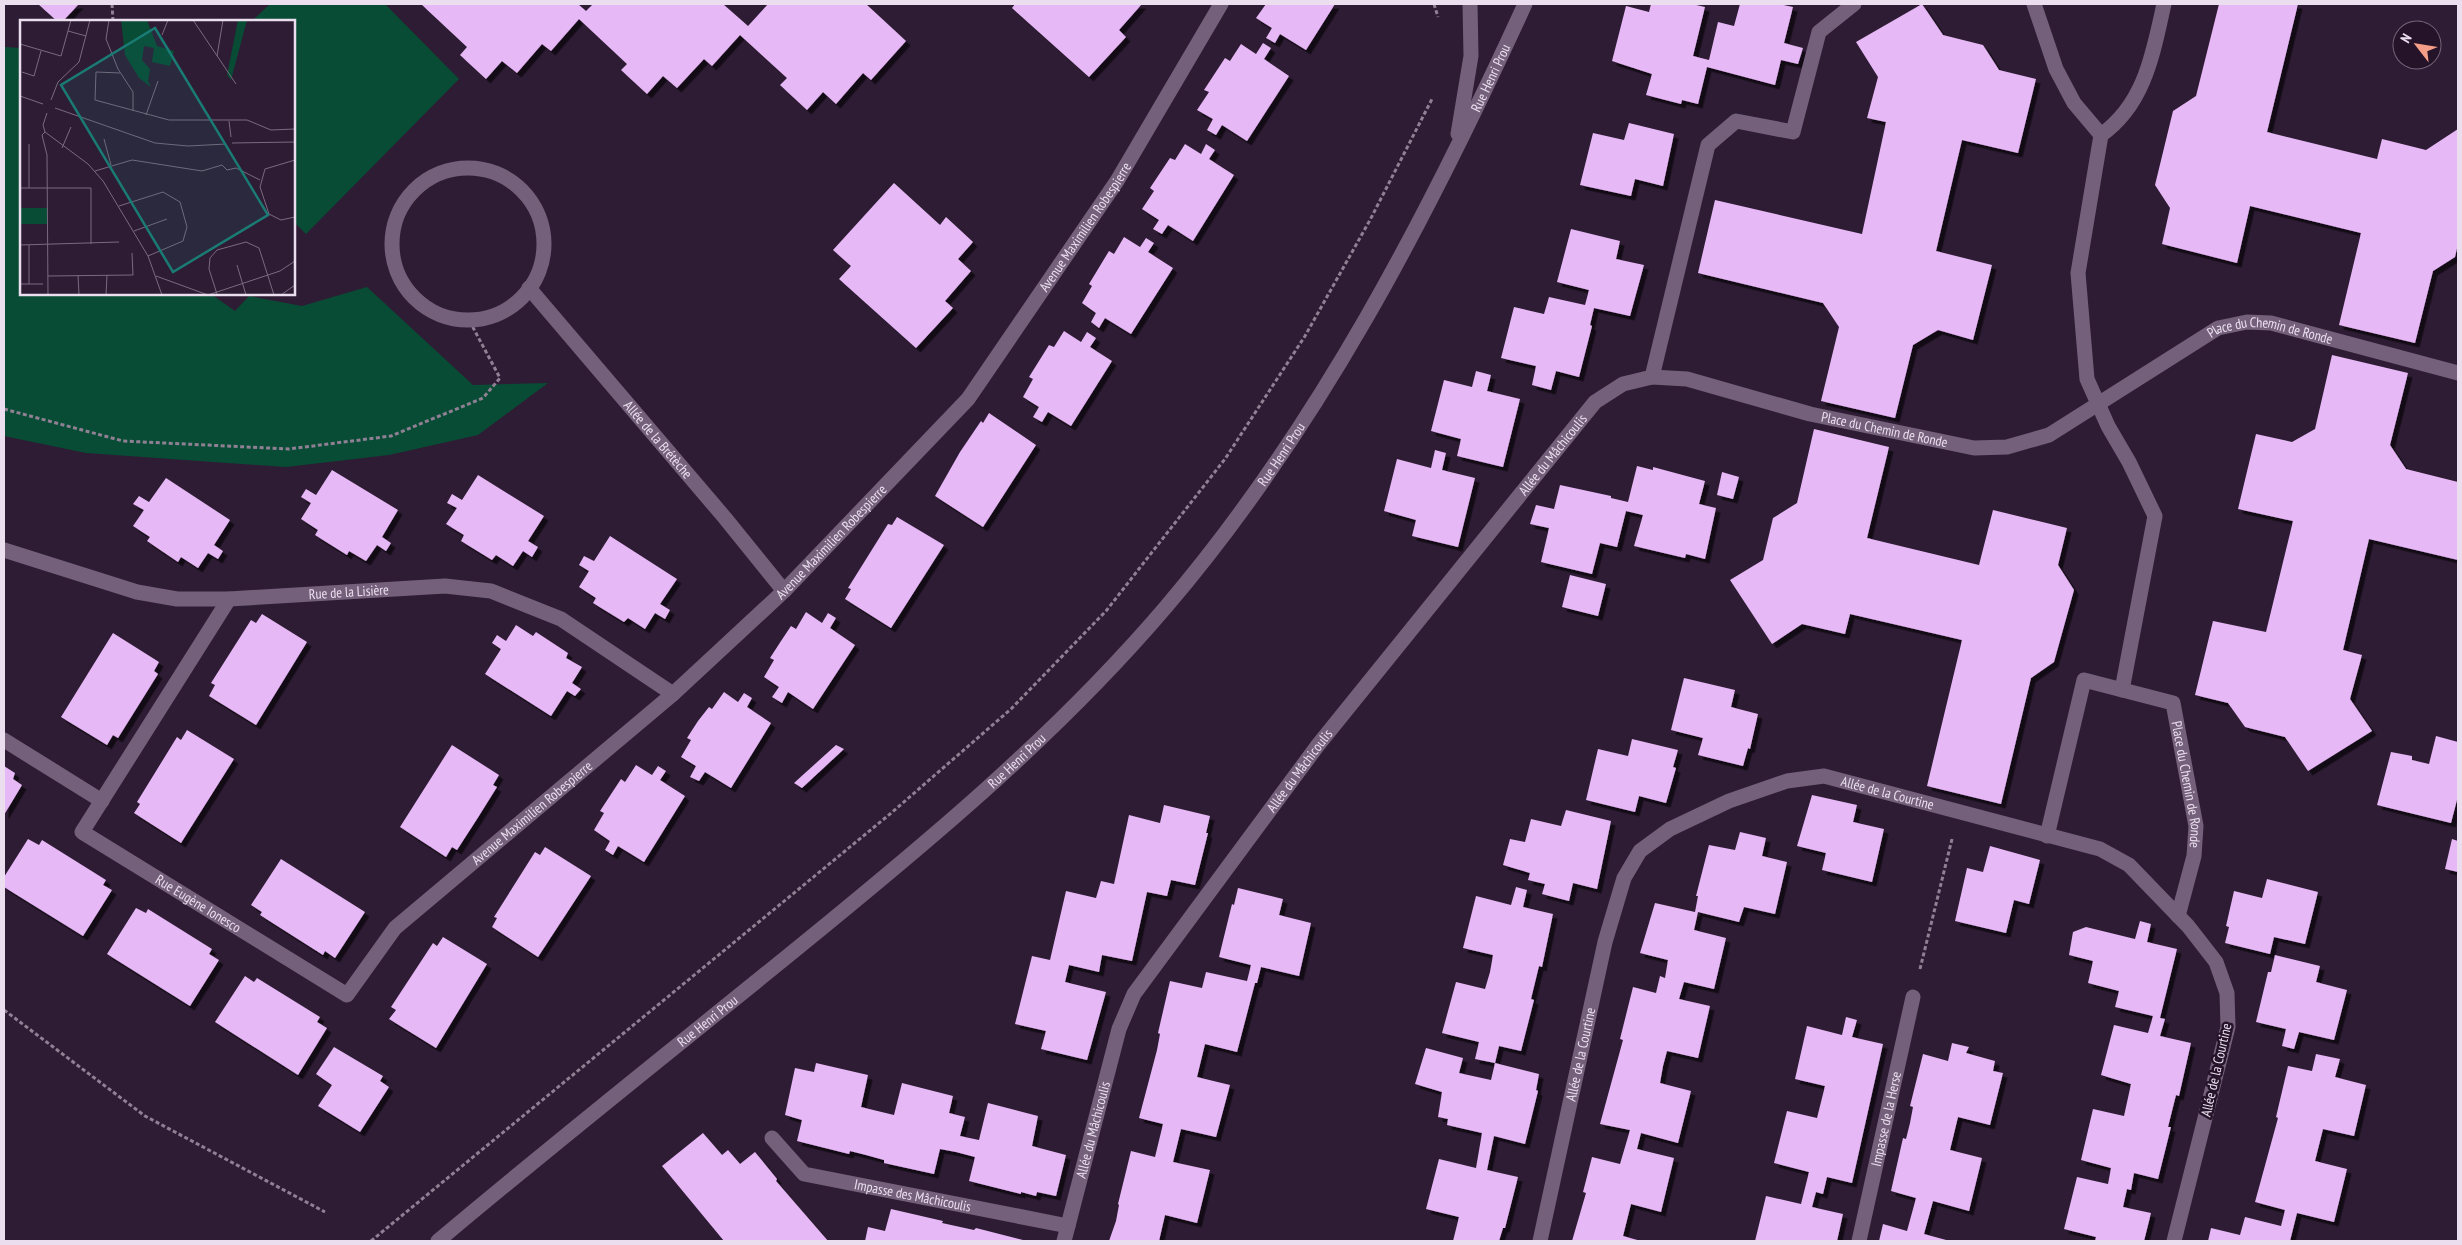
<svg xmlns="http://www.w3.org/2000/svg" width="2462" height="1245" viewBox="0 0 2462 1245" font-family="'PT Sans Narrow',sans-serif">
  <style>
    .green { fill: #084c35 }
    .building { fill: #e7b8f6; filter: url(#shadow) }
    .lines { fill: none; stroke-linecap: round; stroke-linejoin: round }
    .path { stroke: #8f8094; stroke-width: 3; stroke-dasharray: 4 2.5; stroke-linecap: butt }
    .minor { stroke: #74607b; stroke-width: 15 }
    .labels { text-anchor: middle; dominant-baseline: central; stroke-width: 5; stroke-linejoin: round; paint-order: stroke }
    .street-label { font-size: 14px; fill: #ebdfef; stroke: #241329 }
    .inset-road { fill: none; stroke: #7a6a7f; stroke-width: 1 }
    .view { fill: #1a7b74; fill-opacity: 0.15; stroke: #1a7b74; stroke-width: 2.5 }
    .inset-edge { fill: none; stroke: #ebdfef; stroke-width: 2.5 }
  </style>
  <defs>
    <filter id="shadow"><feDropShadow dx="4.5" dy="4.5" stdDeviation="0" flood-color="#0009"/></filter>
  </defs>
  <rect width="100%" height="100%" fill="#2e1c34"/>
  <!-- green -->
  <g class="green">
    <path d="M270,4H385L459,79L306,234L294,222V21H252Z"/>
    <path d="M4,47L21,48V294H211L235,311L249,296L302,306L367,287L473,385L548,383L478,435L389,455L286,467L86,453L4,436Z"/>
  </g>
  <!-- building -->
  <g class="building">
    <path d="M38,4H79L63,21H57Z"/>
    <path d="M421,4H578L586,11L593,4H723L748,26L768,4H866L906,41L871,80L863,73L836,104L823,92L807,110L780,85L787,78L740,35L712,66L704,59L677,88L663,76L647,94L621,70L627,64L579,19L551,51L542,44L517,73L502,61L486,79L460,55L467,47Z"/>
    <path d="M1015,4H1142L1119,30L1126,37L1089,77L1012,8Z"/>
    <path d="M1266,4H1335L1306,50L1280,34L1275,43L1266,38L1272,28L1256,18Z"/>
    <path d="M1651,4H1692L1705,7L1693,56L1709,60L1718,22L1734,26L1740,4H1779L1793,7L1784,43L1803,48L1798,64L1781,60L1775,85L1707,67L1698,104L1682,100L1681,104L1646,95L1652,74L1612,61L1626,6L1649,12Z"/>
    <path d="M1922,4L1943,35L1983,45L1999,70L2036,79L2018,153L1962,140L1936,251L1992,265L1973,340L1938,330L1913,345L1895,418L1821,401L1839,327L1823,303L1698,273L1715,200L1862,234L1886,122L1867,118L1878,77L1856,42Z"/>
    <path d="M2219,4H2298L2267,132L2377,159L2382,139L2426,150L2458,129V244L2455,257L2433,271L2415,343L2339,325L2361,233L2250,206L2237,263L2162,244L2170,208L2155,185L2173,111L2196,96Z"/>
    <path d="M1263,43L1271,48L1264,59L1289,76L1247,141L1222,125L1216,135L1207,130L1213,119L1197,110L1209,92L1204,90L1225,58L1230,61L1241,44L1256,54Z"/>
    <path d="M1629,123L1674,134L1663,186L1635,179L1631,196L1580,185L1593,133L1624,140Z"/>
    <path d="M1185,144L1201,154L1206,144L1215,150L1209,159L1234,175L1193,241L1168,225L1162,234L1153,229L1159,220L1142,209L1154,191L1150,188L1170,158L1175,160Z"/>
    <path d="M894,183L940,225L946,217L973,242L958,259L971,271L945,301L953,308L916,348L839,279L851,266L833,250Z"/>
    <path d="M1571,229L1620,241L1616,259L1644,265L1630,316L1594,308L1590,325L1592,326L1579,377L1556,371L1551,390L1532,385L1536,366L1501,358L1514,307L1544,314L1549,297L1585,305L1589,290L1557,282Z"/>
    <path d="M1124,237L1140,247L1146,238L1154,243L1148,252L1173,268L1131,334L1105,318L1099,328L1091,322L1096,313L1082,303L1092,286L1089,284L1109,251L1114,254Z"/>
    <path d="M1064,331L1081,342L1087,332L1096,338L1090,347L1112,361L1071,426L1048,412L1042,422L1033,417L1039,407L1023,397L1033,379L1029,377L1049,345L1054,347Z"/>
    <path d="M2332,355L2408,373L2390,445L2406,469L2458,482V560L2369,539L2343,650L2362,655L2350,699L2372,731L2308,771L2285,737L2245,727L2228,703L2195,695L2213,621L2266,632L2293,521L2238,509L2256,434L2292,442L2315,429Z"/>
    <path d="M1476,371L1491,375L1487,391L1520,399L1503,467L1457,456L1461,439L1431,431L1444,380L1472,387Z"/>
    <path d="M989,413L1036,445L983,527L935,496L960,452L981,421L983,423Z"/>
    <path d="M1814,429L1889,447L1867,538L1979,565L1993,510L2067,528L2058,565L2074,590L2054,662L2031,678L2001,804L1927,786L1962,640L1850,614L1845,634L1802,624L1772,644L1730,580L1763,560L1773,518L1797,503Z"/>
    <path d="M1435,450L1446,453L1442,470L1475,478L1458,547L1412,536L1416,520L1384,511L1397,459L1431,468Z"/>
    <path d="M1637,466L1653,470V467L1705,481L1699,504L1716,508L1705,559L1686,554L1685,558L1634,546L1643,515L1626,511L1617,547L1600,543L1592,574L1541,562L1549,528L1530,524L1536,505L1554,509L1560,485L1611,496V498L1628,502Z"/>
    <path d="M332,470L398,510L382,537L391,543L386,551L377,545L366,561L349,551L347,555L315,535L318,530L301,519L311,503L301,497L306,489L316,495Z"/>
    <path d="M1722,472L1739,477L1733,499L1717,495Z"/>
    <path d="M478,475L544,516L528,541L538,547L532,557L523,551L513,566L496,555L492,560L461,541L464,535L446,524L457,508L447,503L452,494L462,500Z"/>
    <path d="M166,478L230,520L214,545L223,551L218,559L208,553L198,568L181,557L178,562L147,541L150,537L133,526L144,510L133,504L139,496L149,502Z"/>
    <path d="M897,517L944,545L891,628L845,599L851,589L848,588L888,524L892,525Z"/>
    <path d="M610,536L677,579L660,604L670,610L665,619L655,613L645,629L628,618L624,622L593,603L596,598L579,587L589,571L579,565L584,556L594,561Z"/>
    <path d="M1570,575L1606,584L1598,616L1562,607Z"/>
    <path d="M806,612L822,623L828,613L836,618L830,628L855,645L813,709L788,692L782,703L772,697L779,687L764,677L774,660L770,658L781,641L791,626L796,629Z"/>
    <path d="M262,614L307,642L256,725L209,696L215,685L211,683L251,620L256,623Z"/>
    <path d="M516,625L533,636L536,632L568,653L566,658L582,667L572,683L581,689L575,696L567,691L551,716L485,674L501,649L492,643L497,635L506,641Z"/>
    <path d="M113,633L159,662L154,671L158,674L118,738L113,735L107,745L61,717Z"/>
    <path d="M1684,678L1735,690L1731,707L1758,714L1750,749L1748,748L1743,766L1698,755L1703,738L1671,730Z"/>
    <path d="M724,692L738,702L744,693L752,698L747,707L771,723L731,788L705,772L699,781L690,777L696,766L681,757L691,740L687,738L698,721L709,707L712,709Z"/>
    <path d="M187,730L234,759L181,843L134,813L140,804L137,802L177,737L181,740Z"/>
    <path d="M2436,736L2458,742V796L2451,823L2377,805L2391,752L2412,756V760L2429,764Z"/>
    <path d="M1632,739L1678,750L1673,767L1676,768L1666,803L1639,796L1635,812L1586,800L1598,749L1628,756Z"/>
    <path d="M452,745L499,775L493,785L497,787L477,819L457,850L452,847L446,857L400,827Z"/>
    <path d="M836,745L844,749L802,788L794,783Z"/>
    <path d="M636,765L652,775L658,766L666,771L660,780L685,796L644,862L618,846L613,855L605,850L610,841L594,830L604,813L600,811L621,779L625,782Z"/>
    <path d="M4,766L15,773L13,779L22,785L4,815Z"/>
    <path d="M1812,795L1857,805L1853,822L1884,829L1872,882L1822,870L1826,853L1797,846Z"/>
    <path d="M1164,805L1210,816L1206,833H1208L1195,885L1171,880L1167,896L1147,892L1132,961L1102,955L1099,972L1069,965L1065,982L1106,992L1087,1060L1041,1049L1046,1031L1015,1024L1032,956L1050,960L1066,891L1096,898L1101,881L1114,884L1129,815L1160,823Z"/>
    <path d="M1566,810L1611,821L1597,889L1573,883L1569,901L1542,894L1545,884L1528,880L1530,873L1503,865L1510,839L1525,842L1531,819L1561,826Z"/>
    <path d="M1740,832L1766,838L1762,856L1787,862L1775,914L1744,907L1739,922L1698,912L1694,930L1726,938L1714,989L1684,982L1679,999L1710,1006L1698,1058L1667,1051L1663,1066L1660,1083L1691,1091L1678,1143L1641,1133L1637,1149L1674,1158L1661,1212L1631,1204L1623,1236L1641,1241H1572L1586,1193L1583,1192L1592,1157L1620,1164L1630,1130L1600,1124L1623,1040L1620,1039L1633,987L1656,993L1660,976L1665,978L1668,960L1640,953L1655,903L1695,912L1698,896H1696L1709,845L1735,850Z"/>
    <path d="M28,839L39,845L42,840L106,880L103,885L112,890L83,936L4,887V877Z"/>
    <path d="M2452,839L2458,841V872L2445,869Z"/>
    <path d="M1990,846L2040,860L2029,904L2014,900L2006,933L1955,921L1967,868L1983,872Z"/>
    <path d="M545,847L591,876L538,957L492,927L497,918L494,917L535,852L540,855Z"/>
    <path d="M281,859L365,912L335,958L325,951L323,955L260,915L262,912L251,905Z"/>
    <path d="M2267,879L2318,892L2305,944L2274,937L2270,954L2225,943L2229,927L2226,926L2234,891L2262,898Z"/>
    <path d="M1516,887L1527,890L1523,907L1553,914L1542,967L1539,966L1531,999L1534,1000L1521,1051L1499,1046L1495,1063L1475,1059L1479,1042L1442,1033L1456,982L1485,989L1490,972L1493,955L1463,948L1476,896L1511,905Z"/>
    <path d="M1238,888L1283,899L1279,915L1311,923L1299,976L1261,967L1257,983H1255L1237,1052L1205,1044L1197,1077L1230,1085L1216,1137L1181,1129L1173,1162L1210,1170L1197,1223L1165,1215L1159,1241H1109L1116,1221L1119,1205L1118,1204L1131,1151L1155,1157L1163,1124L1139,1118L1157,1050L1160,1034L1158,1033L1170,981L1202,988L1206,972L1247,981L1251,965L1219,957L1232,904L1234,905Z"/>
    <path d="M136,908L146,913L148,909L212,949L209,954L219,960L190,1006L107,954Z"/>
    <path d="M2140,921L2151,924L2147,942L2177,949L2160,1018L2165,1019L2160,1036L2191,1043L2179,1096L2176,1095L2168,1127H2171L2158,1179L2134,1173L2131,1190L2127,1189L2123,1207L2151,1213L2144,1241H2095L2096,1237L2064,1229L2077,1177L2108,1184L2111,1168L2081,1160L2093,1109L2124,1116L2131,1084L2101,1075L2114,1025L2148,1033L2153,1016L2115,1007L2119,991L2088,983L2093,961L2069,955L2073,932L2086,927L2135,939Z"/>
    <path d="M443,937L487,964L436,1048L389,1019L396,1010L391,1007L433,943L437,946Z"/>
    <path d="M2275,955L2320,966L2316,982L2347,990L2334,1040L2299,1032L2294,1049L2282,1046L2286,1029L2256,1022L2268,972H2271Z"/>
    <path d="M245,976L254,982L257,978L320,1017L317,1022L327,1028L298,1075L215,1022Z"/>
    <path d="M1846,1017L1857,1020L1852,1037L1883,1044L1852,1183L1827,1177L1823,1194L1816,1192L1812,1207L1843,1214L1837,1241H1755L1766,1196L1801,1204L1809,1172L1774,1163L1787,1111L1817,1118L1825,1086L1795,1079L1807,1026L1842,1035Z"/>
    <path d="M1952,1043L1969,1047L1966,1053L1995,1061L1993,1071L2003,1073L1990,1125L1958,1117L1950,1150L1982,1158L1969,1211L1933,1201L1924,1234L1950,1241H1879L1883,1224L1907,1231L1916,1198L1891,1191L1903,1138L1906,1139L1910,1123L1913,1107L1910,1106L1923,1054L1948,1061Z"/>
    <path d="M334,1047L383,1076L380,1081L389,1087L360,1132L318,1106L332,1085L316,1074Z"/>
    <path d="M1426,1048L1463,1058L1459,1073L1491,1080L1495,1063L1539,1074L1536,1090L1538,1091L1525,1144L1494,1136L1487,1170L1518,1177L1505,1228H1503L1499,1241H1453L1459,1217L1426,1209L1439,1159L1476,1168L1482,1133L1447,1125L1448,1119L1438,1117L1442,1092L1415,1084Z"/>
    <path d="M2316,1054L2340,1059L2335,1077L2366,1085L2354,1136L2323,1129L2315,1161L2347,1169L2334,1222L2297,1213L2290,1241H2208L2211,1228L2240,1235L2245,1217L2281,1226L2285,1210L2255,1202L2278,1118L2276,1117L2288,1066L2312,1071Z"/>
    <path d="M816,1063L868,1075L861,1107L894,1115L902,1083L953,1096L949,1113L965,1117L960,1136L979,1140L988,1103L1038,1116L1032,1146L1066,1155L1056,1196L1037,1192L1036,1196L1021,1192V1194L969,1181L975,1157L956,1152L940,1149L934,1174L884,1163V1160L866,1155L850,1151L849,1154L797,1141L802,1120L785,1115L795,1068L814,1072Z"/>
    <path d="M703,1133L722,1155L728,1150L740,1164L755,1152L777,1179L776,1181L828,1241H724L662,1166Z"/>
    <path d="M891,1209L943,1221L942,1223L974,1230L976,1228L1027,1241H865L868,1227L885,1231Z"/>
  </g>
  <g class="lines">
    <!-- path -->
    <g class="path">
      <path d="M112,4L113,21"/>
      <path d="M1434,4L1438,17"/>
      <path d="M4,409L123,441L289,449L391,436L483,398L500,378L469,320"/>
      <path d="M1920,969L1952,839"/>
      <path d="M4,1010L145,1116L325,1212"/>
      <path d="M371,1241L890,814L1011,709L1106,611L1225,459L1305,336L1370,220L1432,99"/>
    </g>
    <!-- minor -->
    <g class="minor">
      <path d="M2034,4L2056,69L2074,103L2101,135L2078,273L2087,379L2108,426L2129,462L2155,516L2122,690"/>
      <path d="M1458,134L1471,56L1470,4"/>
      <path d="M2101,135C2145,104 2153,53 2164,4"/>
      <circle cx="468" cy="244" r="76"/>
      <path id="s1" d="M529,288L725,518L784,591"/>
      <path id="s2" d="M1652,377L1687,379L1810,414L1974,448L2007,447L2049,435L2218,328L2247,322L2271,323L2458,373"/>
      <path id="s3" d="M4,550L137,592L177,599H229L445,586L491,591L561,619L673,694"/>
      <path id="s4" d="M229,599L82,832L347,995L395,928L673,694L784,591L968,399L1117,181L1221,4"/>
      <path d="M4,740L102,801"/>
      <path id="s5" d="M2047,836L2084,680L2173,703L2196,826L2194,856L2178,916"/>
      <path id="s6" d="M772,1138L804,1174L1068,1226"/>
      <path id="s7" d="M438,1241C553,1144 672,1050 789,955C922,847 1054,738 1165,608C1318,429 1428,216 1525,4"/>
      <path id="s8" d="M1064,1241L1119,1029L1134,994L1318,745L1595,402L1623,384L1652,377L1708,145L1736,121L1793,132L1819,32L1854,4"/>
      <path id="s9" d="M1540,1241L1605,942L1624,878L1640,851L1670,829L1729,801L1787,781L1824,776L2100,849L2129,865L2188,926L2216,962L2227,993L2228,1027L2174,1241"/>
      <path id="s10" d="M1859,1241L1913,997"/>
    </g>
  </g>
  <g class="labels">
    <!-- street labels -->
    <g class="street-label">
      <text stroke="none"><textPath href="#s7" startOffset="1589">Rue Henri Prou</textPath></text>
      <text stroke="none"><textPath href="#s4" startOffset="1658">Avenue Maximilien Robespierre</textPath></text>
      <text stroke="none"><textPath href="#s2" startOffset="660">Place du Chemin de Ronde</textPath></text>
      <text stroke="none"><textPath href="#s2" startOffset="239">Place du Chemin de Ronde</textPath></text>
      <text stroke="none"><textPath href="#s1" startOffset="199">Allée de la Brétèche</textPath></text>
      <text stroke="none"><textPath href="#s7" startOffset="1158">Rue Henri Prou</textPath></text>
      <text stroke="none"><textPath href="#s8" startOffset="940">Allée du Mâchicoulis</textPath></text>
      <text stroke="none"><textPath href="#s4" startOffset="1252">Avenue Maximilien Robespierre</textPath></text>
      <text stroke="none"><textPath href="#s3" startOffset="352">Rue de la Lisière</textPath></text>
      <text stroke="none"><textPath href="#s7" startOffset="752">Rue Henri Prou</textPath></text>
      <text stroke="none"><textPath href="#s8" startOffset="535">Allée du Mâchicoulis</textPath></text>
      <text stroke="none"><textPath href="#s5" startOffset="335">Place du Chemin de Ronde</textPath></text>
      <text stroke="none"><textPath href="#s9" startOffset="671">Allée de la Courtine</textPath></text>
      <text stroke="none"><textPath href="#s4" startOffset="848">Avenue Maximilien Robespierre</textPath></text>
      <text stroke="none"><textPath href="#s4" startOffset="412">Rue Eugène Ionesco</textPath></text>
      <text stroke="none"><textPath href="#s7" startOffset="348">Rue Henri Prou</textPath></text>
      <text stroke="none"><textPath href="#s9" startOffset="191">Allée de la Courtine</textPath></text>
      <text transform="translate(2216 1070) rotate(-77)">Allée de la Courtine</text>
      <text stroke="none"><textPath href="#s10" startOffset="125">Impasse de la Herse</textPath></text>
      <text stroke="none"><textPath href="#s8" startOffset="115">Allée du Mâchicoulis</textPath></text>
      <text stroke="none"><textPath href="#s6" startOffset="159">Impasse des Mâchicoulis</textPath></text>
    </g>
  </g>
  <!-- overview -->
  <g transform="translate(20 20)">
    <rect width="275" height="275" fill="#2e1c34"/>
    <path d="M101,0H127L137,26L154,31L150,46L132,42L134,28L124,26L122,40L130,49L128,61L131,67L119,58L105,35ZM218,0H227L211,60L207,55ZM0,188H27L28,204H0Z" fill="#084c35"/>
    <path class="inset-road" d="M89,0L86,19L98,49L113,72V91M173,0L216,64M48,11L66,16M142,15L148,0M0,24L41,36L51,0M197,36L203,0M2,52L14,56L21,31M100,53L76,52L75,80L149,100H227L251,110L275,109M0,76L23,84M31,80L38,62L59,42L70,0M35,88L135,123L168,126L206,124M27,93L23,105L25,112L68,144L83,161L128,236L142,275M126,95L138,61M209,101L211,117M25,112L22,115L27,135L28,275M84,119L91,145M212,123L275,122M42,128L51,107M275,140L245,149L240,167L249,194L261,200L275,197M75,151L112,140L182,151L202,145L207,150L216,148L240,160M0,168H71V224M9,168V124M99,186L143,172L160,182L167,207L163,221L128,236M114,211L147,199M0,225L99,222M9,225V264M217,245L226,275M58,255L59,275M28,256L113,255L112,233M136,256L188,275L260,251L275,241M0,264H23M197,274L189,249L190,238L197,230L226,222L239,228L254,275M86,275L87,255M261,275L275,265"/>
    <path class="view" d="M135,8L248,195L153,252L41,65Z"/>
    <rect width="275" height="275" class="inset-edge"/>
  </g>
  <!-- border -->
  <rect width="2462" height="1245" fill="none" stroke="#ebdfef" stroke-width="10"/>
  <!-- north arrow -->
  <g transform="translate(2417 45) rotate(301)"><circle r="24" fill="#241329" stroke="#746578"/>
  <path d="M0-4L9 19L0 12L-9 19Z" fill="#f49e88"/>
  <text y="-8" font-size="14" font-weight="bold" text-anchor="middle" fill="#ebdfef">N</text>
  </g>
</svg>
